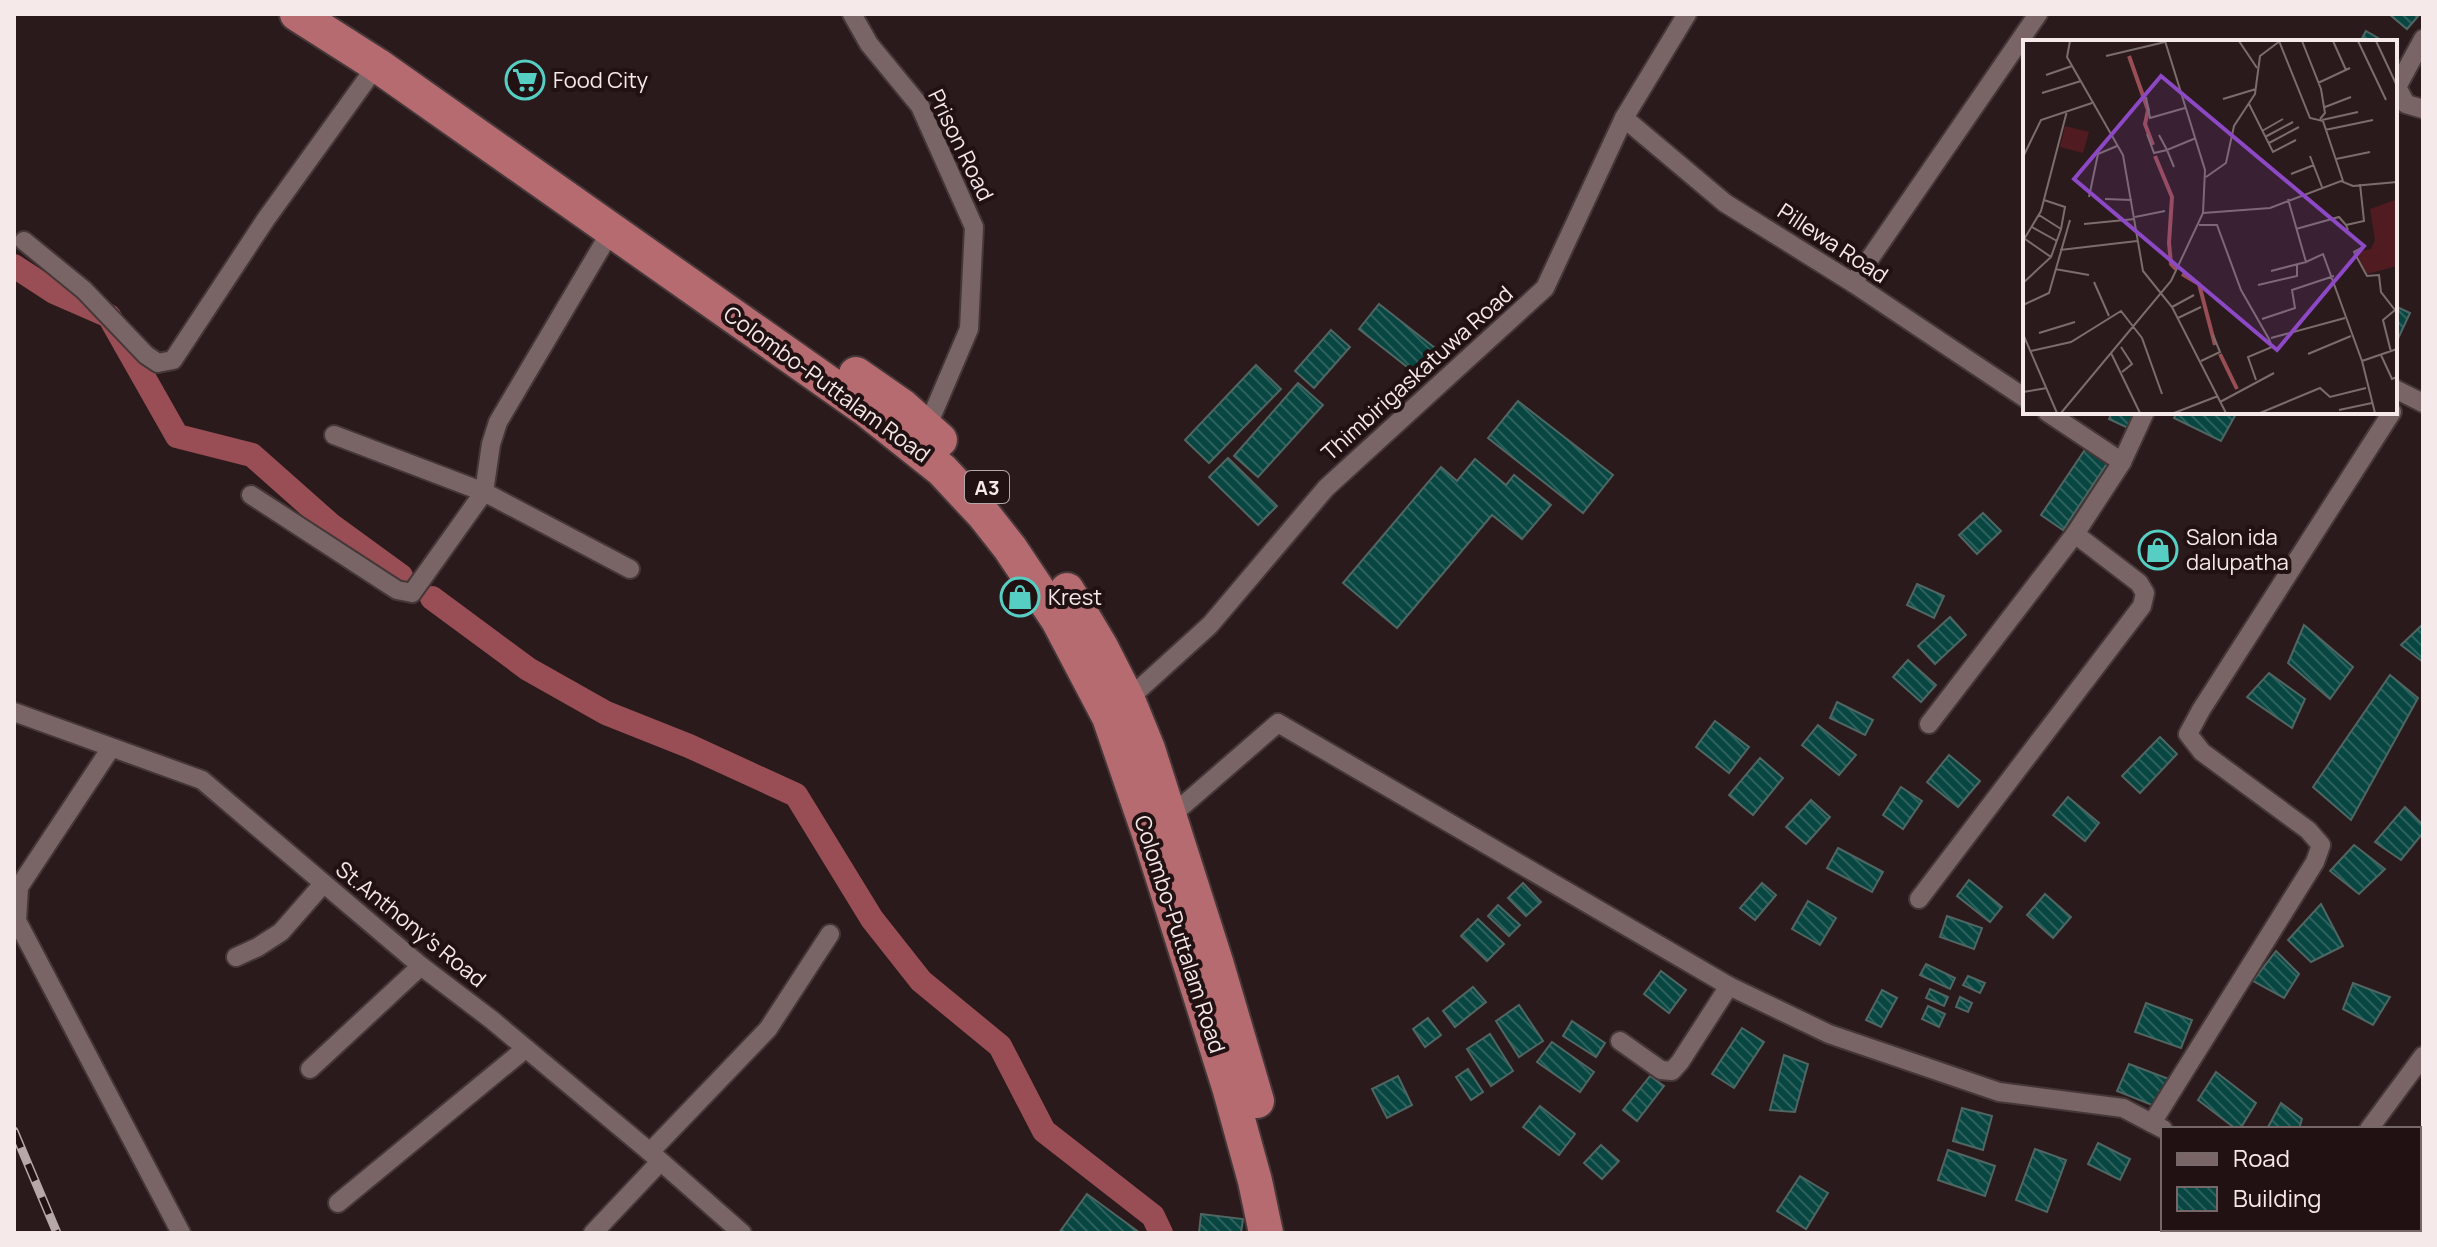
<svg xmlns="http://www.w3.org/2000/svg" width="2437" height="1247" viewBox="0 0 2437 1247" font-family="Manrope,sans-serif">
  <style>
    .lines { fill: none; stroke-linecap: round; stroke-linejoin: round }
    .canal { stroke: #984e54; stroke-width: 24 }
    .building { fill: url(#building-back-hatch); stroke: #4f6663; stroke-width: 2 }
    .street-casing { stroke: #453738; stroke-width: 22 }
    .highway-casing { stroke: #453738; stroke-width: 38 }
    .street { stroke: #7a6566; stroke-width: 18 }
    .highway { stroke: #b66b70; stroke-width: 34 }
    .rail-casing { stroke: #b6a8a9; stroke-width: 9 }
    .rail { stroke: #211112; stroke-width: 6; stroke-dasharray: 18; stroke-linecap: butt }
    .labels { text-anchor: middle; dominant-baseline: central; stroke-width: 8; stroke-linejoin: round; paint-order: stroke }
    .shield { fill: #211112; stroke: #b5a8a8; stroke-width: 2 }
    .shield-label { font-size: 20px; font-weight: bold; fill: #f5e9e9 }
    .poi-label { font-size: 22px; fill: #f5e9e9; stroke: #211112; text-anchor: start }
    .street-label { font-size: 22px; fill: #f5e9e9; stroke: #211112 }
    .inset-river { fill: none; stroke: #984e54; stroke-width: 4 }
    .inset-road { fill: none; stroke: #7c6d6d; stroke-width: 2 }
    .view { fill: #8d48c5; fill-opacity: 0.15; stroke: #8d48c5; stroke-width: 4 }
    .inset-edge { fill: none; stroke: #f5e9e9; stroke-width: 4 }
  </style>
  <defs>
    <pattern id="building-back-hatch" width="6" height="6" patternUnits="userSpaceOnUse" patternTransform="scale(2)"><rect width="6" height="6" fill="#084642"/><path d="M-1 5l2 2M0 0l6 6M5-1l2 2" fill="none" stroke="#2d615d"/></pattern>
  </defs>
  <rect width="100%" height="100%" fill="#2b1a1b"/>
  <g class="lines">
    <!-- canal -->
    <g class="canal">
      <path d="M14,266L54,292L109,316L177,436L252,455L331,525L401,576"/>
      <path d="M432,598L528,669L606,713L689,746L796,795L872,919L921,981L1000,1046L1044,1131L1153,1216L1161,1233"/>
    </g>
  </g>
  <!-- building -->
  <g class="building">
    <path d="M2389,14H2420L2407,29Z"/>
    <path d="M2366,31L2385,42H2360Z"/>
    <path d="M1379,304L1440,352L1420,377L1359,329Z"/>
    <path d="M2395,306L2410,313L2395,345Z"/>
    <path d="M1331,330L1350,347L1314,388L1295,371Z"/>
    <path d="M1256,365L1281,389L1209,463L1185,440Z"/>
    <path d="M1298,383L1323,405L1258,477L1234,456Z"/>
    <path d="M1518,401L1613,475L1583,513L1488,438Z"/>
    <path d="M2112,412H2136L2128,428L2109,419Z"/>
    <path d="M2177,412H2237L2221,441L2174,418Z"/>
    <path d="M2088,445L2110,459L2063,530L2041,515Z"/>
    <path d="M1228,458L1277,506L1258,525L1209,477Z"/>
    <path d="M1475,459L1506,485L1514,475L1551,505L1522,539L1492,515L1397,628L1343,583L1441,467L1457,481Z"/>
    <path d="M1983,513L2001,531L1977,554L1959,535Z"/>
    <path d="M1917,584L1944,596L1934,618L1907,605Z"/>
    <path d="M1950,617L1966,635L1935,664L1918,646Z"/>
    <path d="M2304,625L2353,667L2330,699L2288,663Z"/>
    <path d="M2421,626L2423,628V662L2401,645Z"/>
    <path d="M1908,660L1936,685L1921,702L1893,677Z"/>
    <path d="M2269,673L2305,699L2292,728L2247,697Z"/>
    <path d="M2390,675L2418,698L2351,820L2313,787Z"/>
    <path d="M1837,702L1873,720L1865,735L1830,718Z"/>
    <path d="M1715,721L1749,747L1729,773L1696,747Z"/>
    <path d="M1818,725L1856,755L1839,775L1802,745Z"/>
    <path d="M2160,737L2177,754L2140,793L2122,776Z"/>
    <path d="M1949,755L1980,781L1958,807L1927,782Z"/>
    <path d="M1760,758L1783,778L1753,815L1729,795Z"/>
    <path d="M1901,787L1922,801L1903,829L1883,815Z"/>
    <path d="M2068,797L2099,823L2085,841L2053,815Z"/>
    <path d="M1811,800L1830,817L1806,844L1786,827Z"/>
    <path d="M2405,807L2423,825V833L2401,860L2375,842Z"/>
    <path d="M2354,845L2385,869L2359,894L2330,871Z"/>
    <path d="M1838,848L1883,872L1872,892L1827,868Z"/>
    <path d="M1969,880L2002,907L1990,922L1957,896Z"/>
    <path d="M1523,883L1541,902L1526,916L1508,898Z"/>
    <path d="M1762,883L1776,895L1755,920L1740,908Z"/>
    <path d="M2045,894L2071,917L2053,938L2027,915Z"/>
    <path d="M1808,901L1836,918L1820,945L1792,929Z"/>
    <path d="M2321,904L2343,946L2311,962L2288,940Z"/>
    <path d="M1498,905L1520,925L1509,936L1488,916Z"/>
    <path d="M1947,916L1982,928L1974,949L1940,937Z"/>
    <path d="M1478,919L1504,944L1487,961L1461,936Z"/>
    <path d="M2276,951L2299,974L2284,998L2253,981Z"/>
    <path d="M1926,964L1955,978L1950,989L1920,975Z"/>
    <path d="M1661,971L1686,990L1669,1013L1644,994Z"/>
    <path d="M1968,976L1985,983L1980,993L1963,985Z"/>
    <path d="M2353,983L2390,997L2373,1025L2343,1009Z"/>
    <path d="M1473,987L1486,1002L1455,1027L1443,1011Z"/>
    <path d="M1930,989L1948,997L1944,1006L1926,998Z"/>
    <path d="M1882,990L1897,998L1881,1027L1866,1020Z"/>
    <path d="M1960,997L1972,1003L1968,1012L1956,1007Z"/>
    <path d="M2146,1003L2192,1020L2181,1048L2135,1032Z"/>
    <path d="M1519,1005L1543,1041L1519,1057L1496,1021Z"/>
    <path d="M1928,1006L1945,1014L1939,1027L1922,1019Z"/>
    <path d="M1428,1018L1441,1035L1425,1047L1413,1029Z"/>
    <path d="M1572,1021L1605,1043L1596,1057L1563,1036Z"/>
    <path d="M1742,1028L1764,1042L1734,1088L1712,1074Z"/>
    <path d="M1490,1034L1513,1071L1491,1086L1467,1049Z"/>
    <path d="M1552,1042L1594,1072L1580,1092L1537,1062Z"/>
    <path d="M1784,1055L1808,1064L1795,1112L1770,1110Z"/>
    <path d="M2129,1064L2169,1079L2157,1107L2117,1091Z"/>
    <path d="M1468,1069L1483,1092L1471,1100L1456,1077Z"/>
    <path d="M2216,1072L2256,1103L2240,1129H2236L2198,1100Z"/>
    <path d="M1398,1076L1412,1105L1387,1118L1372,1089Z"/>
    <path d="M1650,1076L1664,1086L1637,1121L1623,1110Z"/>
    <path d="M2281,1103L2302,1119L2299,1129H2267Z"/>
    <path d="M1540,1106L1575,1134L1559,1155L1523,1127Z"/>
    <path d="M1962,1108L1992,1116L1983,1150L1953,1141Z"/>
    <path d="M2098,1143L2130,1159L2120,1180L2088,1164Z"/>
    <path d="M1601,1145L1619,1161L1602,1179L1584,1163Z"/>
    <path d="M2035,1149L2066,1160L2047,1212L2016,1200Z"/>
    <path d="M1948,1150L1995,1166L1985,1196L1938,1180Z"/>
    <path d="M1800,1176L1828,1193L1806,1229L1777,1211Z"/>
    <path d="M1087,1194L1140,1233H1059Z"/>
    <path d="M1201,1214L1243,1219L1241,1233H1199Z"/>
  </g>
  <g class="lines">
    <!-- street casing -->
    <g class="street-casing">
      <g id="street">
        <path d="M852,14L869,44L920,106L974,227L969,329L925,432"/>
        <path d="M2423,39L2397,87L2406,104L2423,109"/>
        <path d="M1624,118L1725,203L1853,283L2025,398"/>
        <path d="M24,241L84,290L146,355L158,363L173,360L266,219L377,65"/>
        <path d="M1853,283L2038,14"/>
        <path d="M2395,389L2423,403"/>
        <path d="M2047,412L2122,462L2145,412"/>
        <path d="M334,435L484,492L491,444L498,422L611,231"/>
        <path d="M251,495L397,590L412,593L484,492L630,569"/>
        <path d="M1124,703L1210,625L1326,488L1545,288L1624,118L1687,14"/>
        <path d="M14,712L202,780L421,966L492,1020L650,1152L742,1233"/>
        <path d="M1929,724L2075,534L2122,462"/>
        <path d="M111,748L19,887L17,921L181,1233"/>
        <path d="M1165,821L1278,723L1729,986L1829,1034L1999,1092L2123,1108L2163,1129"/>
        <path d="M1919,899L2142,606L2145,593L2139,583L2075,534"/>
        <path d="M236,957L258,947L281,932L323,884"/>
        <path d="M1620,1041L1661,1070L1672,1071L1680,1062L1729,986"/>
        <path d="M310,1069L421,966"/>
        <path d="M2152,1123L2315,862L2321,845L2308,830L2202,752L2188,734L2201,710L2392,412"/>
        <path d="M2369,1129L2423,1056"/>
        <path d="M650,1152L768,1029L830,934"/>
        <path d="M338,1203L525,1049"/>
        <path d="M2343,1229L2349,1233"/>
        <path d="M593,1233L660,1162"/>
      </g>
    </g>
    <!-- highway casing -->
    <g class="highway-casing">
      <g id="highway">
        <path d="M297,14L377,65L864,408L942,470L984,515L1010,548L1058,620L1109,717L1149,834L1229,1087L1255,1181L1266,1233"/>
        <path d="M856,374L902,406L940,440"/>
        <path d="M1067,590L1101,647L1128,700L1148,749L1217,965L1257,1101"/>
      </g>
    </g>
    <!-- street -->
    <use href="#street" class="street"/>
    <!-- highway -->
    <use href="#highway" class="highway"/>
    <!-- rail casing -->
    <g class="rail-casing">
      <path id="rail" d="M14,1131L57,1233"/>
    </g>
    <!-- rail -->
    <use href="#rail" class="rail"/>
  </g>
  <!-- icons -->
  <defs>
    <g id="supermarket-ring" transform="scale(2)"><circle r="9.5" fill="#211112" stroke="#56cec3" stroke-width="1.5"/><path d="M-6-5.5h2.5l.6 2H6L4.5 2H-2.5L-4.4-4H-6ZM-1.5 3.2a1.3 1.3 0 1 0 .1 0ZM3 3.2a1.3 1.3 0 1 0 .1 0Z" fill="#56cec3"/></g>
    <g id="shop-ring" transform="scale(2)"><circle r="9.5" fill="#211112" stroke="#56cec3" stroke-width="1.5"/><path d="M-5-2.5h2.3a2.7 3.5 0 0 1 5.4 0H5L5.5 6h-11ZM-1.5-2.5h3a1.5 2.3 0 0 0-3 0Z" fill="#56cec3"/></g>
  </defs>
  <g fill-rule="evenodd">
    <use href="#supermarket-ring" x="525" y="80"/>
    <use href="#shop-ring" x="2158" y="550"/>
    <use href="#shop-ring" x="1020" y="597"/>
  </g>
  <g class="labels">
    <!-- shield labels -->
    <rect class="shield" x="965" y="471" width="44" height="32" rx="6"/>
    <g class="shield-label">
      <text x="987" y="487">A3</text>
    </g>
    <!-- poi labels -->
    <g class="poi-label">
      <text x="553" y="80">Food City</text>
      <text x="2186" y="537">Salon ida<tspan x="2186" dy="25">dalupatha</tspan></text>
      <text x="1048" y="597">Krest</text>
    </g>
    <!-- street labels -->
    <g class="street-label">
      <text transform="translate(961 145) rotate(64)">Prison Road</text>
      <text transform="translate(1833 243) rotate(33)">Pillewa Road</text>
      <text transform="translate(1417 373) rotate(-42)">Thimbirigaskatuwa Road</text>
      <text transform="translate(827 384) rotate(36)">Colombo-Puttalam Road</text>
      <text transform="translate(411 924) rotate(39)">St.Anthony's Road</text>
      <text transform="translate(1180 934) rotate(72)">Colombo-Puttalam Road</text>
    </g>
  </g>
  <!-- overview -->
  <g transform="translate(2023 40)">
    <rect width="374" height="374" fill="#2b1a1b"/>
    <path d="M372,160L374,226L344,234L333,212L348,209L352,200L347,169Z" fill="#501b21"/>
    <path d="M42,86L66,92L60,113L37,107Z" fill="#501b21"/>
    <path class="inset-river" d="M106,16L125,70L122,84L130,105M132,116L149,157L146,203L148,224L153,229M159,234L176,244L192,305M197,314L214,349"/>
    <path class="inset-road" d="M47,1L44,17L100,115L120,231L149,267L203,373M216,1L234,28M256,1L287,78L300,81L320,141M279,1L298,49L302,73L297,79M310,1L323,30M335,1L363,60M353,1L374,46M83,16L142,2M23,35L49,26M295,43L327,28M19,53L58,41M123,57L127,78L162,68M200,59L233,49M226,64L250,112L273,100M302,67L328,57M299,80L335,72M302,90L350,80M239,91L260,79M124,94L131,113L144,110L151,127M136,95L144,110L173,98M242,97L270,82M246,103L276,87M287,116L299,147M0,117L18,80L69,63M313,119L347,112M268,134L291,125M183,137L203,123L211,86L232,54L237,16L257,1M66,157L75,114L94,106M82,159L109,160M265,159L283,222L300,214L339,321M180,173L247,168L318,141L330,146L374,142M16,175L38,189M112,177L142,171M61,184L112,179M176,185H194L218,250L246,299L249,307L225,317L233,340M9,187L34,201M273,189L316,177L323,185M325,190L323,185L341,181L337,144M2,199L28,217M0,201L18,171L44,71M342,206L331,212L344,236L356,235L358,252L372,270L360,280L368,312M37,210L114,201M32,229L66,235M248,231L283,222M71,242L86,276M0,243L28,217L38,189L42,167L21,160M235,245L274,236V225M0,265L26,253L47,180M149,267L171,255M155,278L178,267M239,279L272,268L269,250L311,236M16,293L52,282M0,294L34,373M248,298L322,278M98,307L109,324L99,332M8,311L48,302L98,271L119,298L139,354M88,313L117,373M285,314L328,296M358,315L369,339L374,337M178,321L197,312L190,295M0,352L24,348M197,362L251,333M316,370L349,363M38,373L148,241L180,173L182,130L142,1M151,373L195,356M237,373L297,348L307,357L343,348M352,373L339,321L374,309"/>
    <path class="view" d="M138,36L341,206L254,310L51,139Z"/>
    <rect width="374" height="374" class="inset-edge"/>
  </g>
  <!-- border -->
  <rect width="2437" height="1247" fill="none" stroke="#f5e9e9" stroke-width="32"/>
  <!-- legend -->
  <rect x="2161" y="1127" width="260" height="104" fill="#211112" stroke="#766768" stroke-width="2"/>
  <rect x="2177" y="1153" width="40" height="12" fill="#7a6566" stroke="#766768" stroke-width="2"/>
  <text x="2233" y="1167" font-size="24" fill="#f5e9e9">Road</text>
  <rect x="2177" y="1187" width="40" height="24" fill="url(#building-back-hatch)" stroke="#766768" stroke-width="2"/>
  <text x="2233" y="1207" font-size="24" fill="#f5e9e9">Building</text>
</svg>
